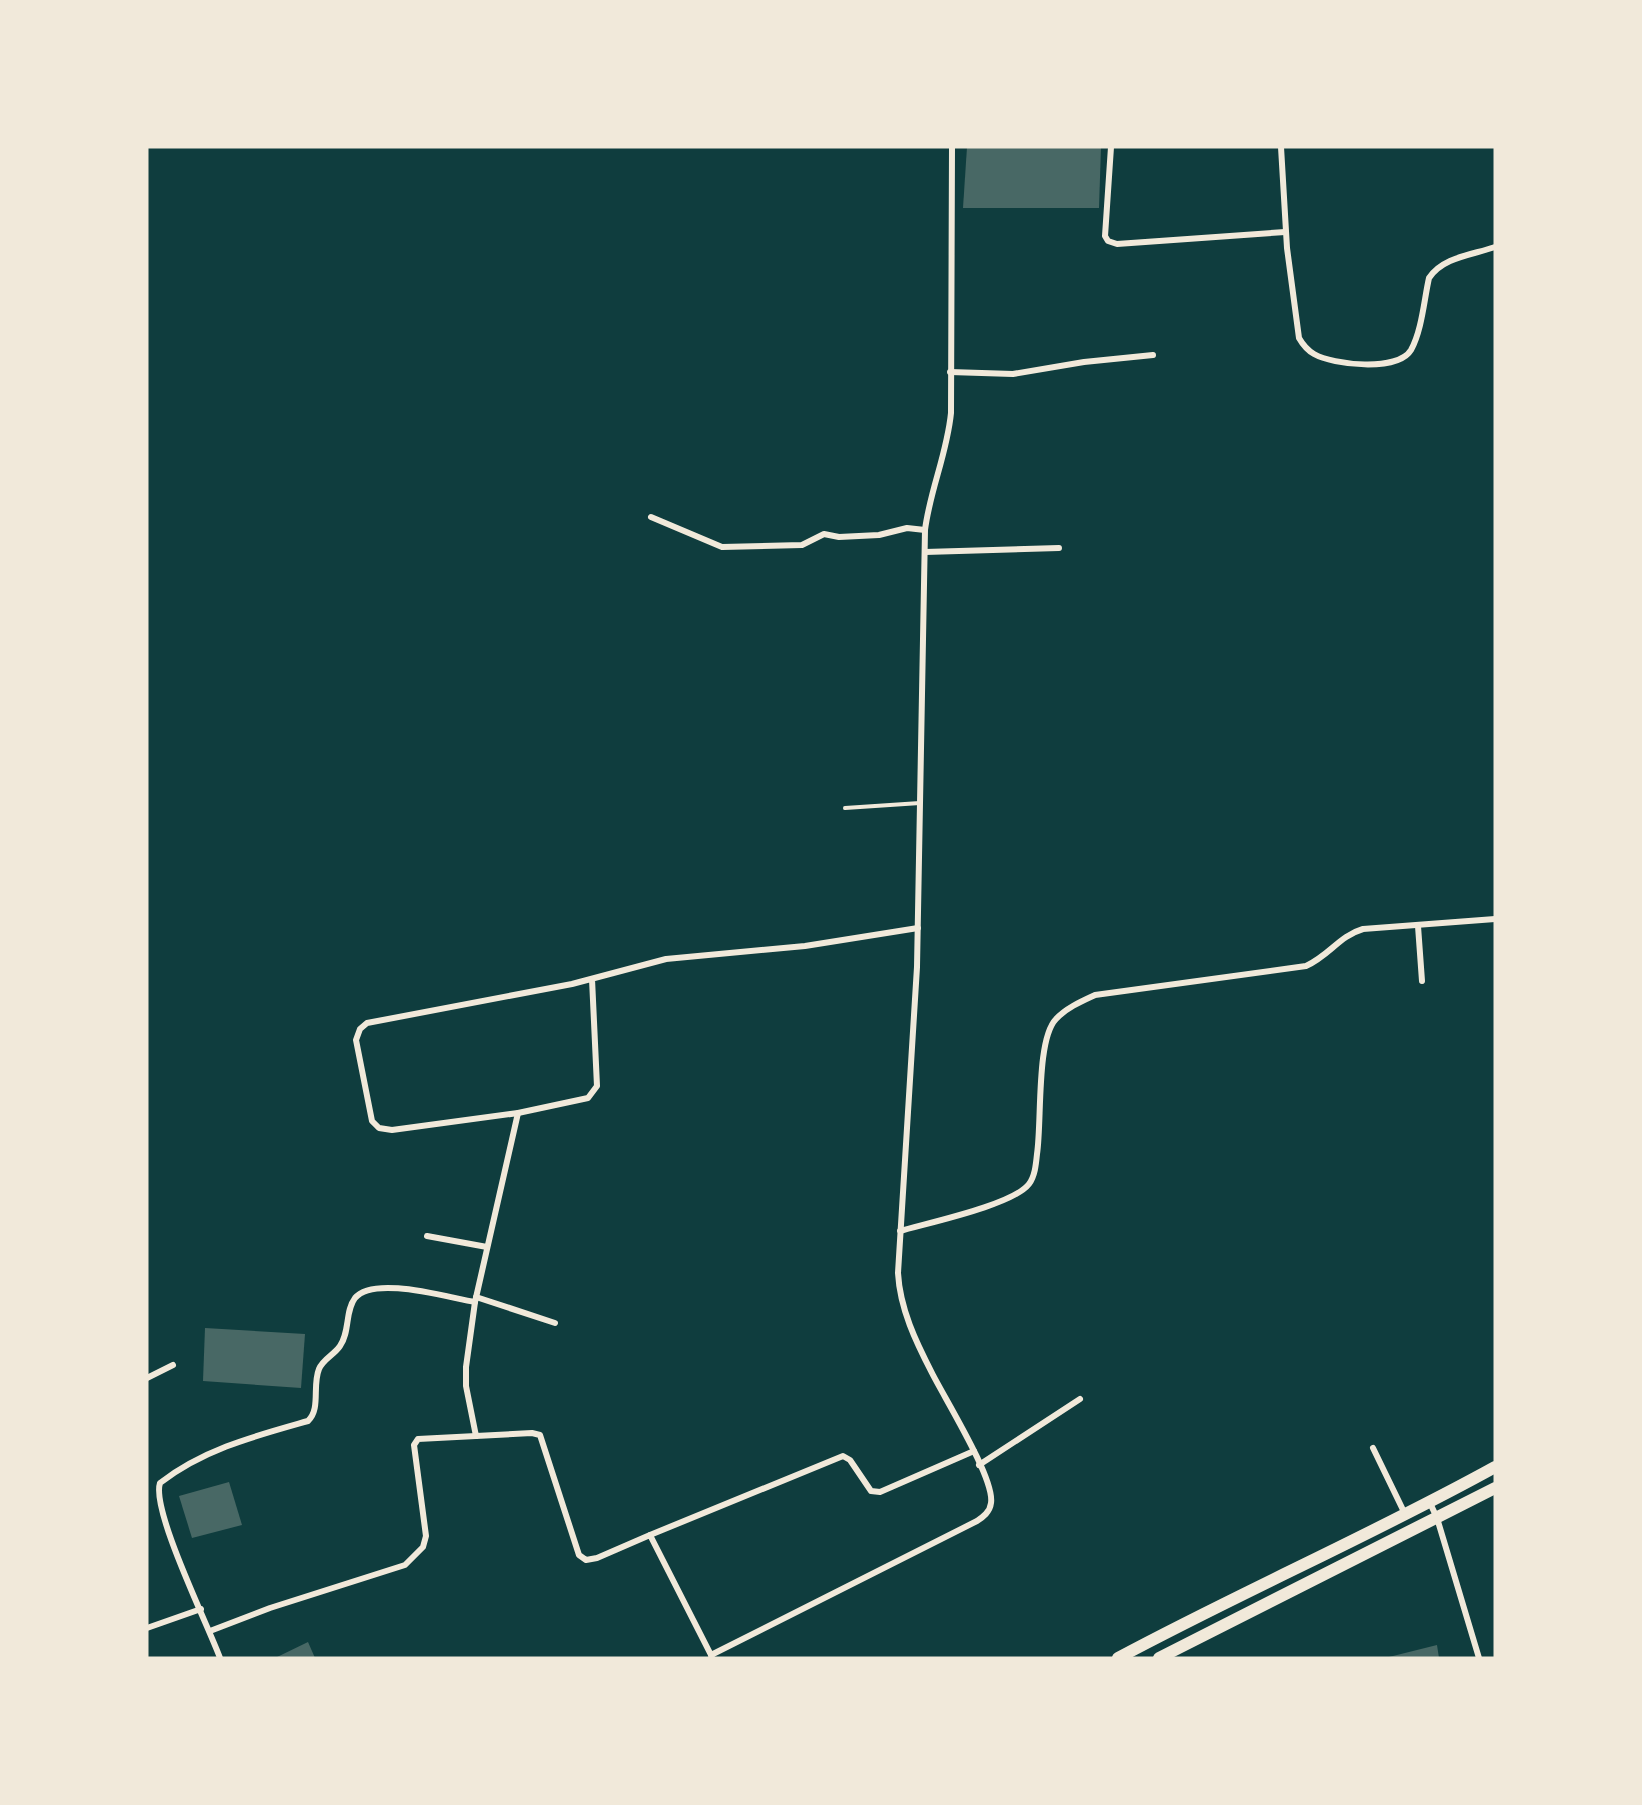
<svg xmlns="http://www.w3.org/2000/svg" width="1642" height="1805" viewBox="0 0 1642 1805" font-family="'Fira Sans',sans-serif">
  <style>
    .building { fill: #486865 }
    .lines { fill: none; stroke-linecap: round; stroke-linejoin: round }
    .service { stroke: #f1e9da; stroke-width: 4 }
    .minor { stroke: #f1e9da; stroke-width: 6 }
    .secondary { stroke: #f1e9da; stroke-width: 12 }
  </style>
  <rect width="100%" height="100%" fill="#0f3d3e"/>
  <!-- building -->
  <g class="building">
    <path d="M967,147H1101L1099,208H963Z"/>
    <path d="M205,1328L305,1334L301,1388L203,1381Z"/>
    <path d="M229,1482L242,1525L192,1538L179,1496Z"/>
    <path d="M308,1642L315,1658H275Z"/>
    <path d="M1437,1645L1439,1658H1389V1657Z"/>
  </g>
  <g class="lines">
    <!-- service -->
    <path class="service" d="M845,808L920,803"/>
    <!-- minor -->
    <g class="minor">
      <path d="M1111,147L1105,236L1108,241L1117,244L1285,232"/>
      <path d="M1281,147L1287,248L1299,338C1303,345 1307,350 1314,354C1333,365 1398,372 1411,350C1422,330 1424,300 1429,278C1443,257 1472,255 1495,247"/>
      <path d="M950,372L1013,374L1084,362L1153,355"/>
      <path d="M651,517L722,547L802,545L824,534L839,537L879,535L907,528L925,530"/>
      <path d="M925,552L1059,548"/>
      <path d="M1418,926L1422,981"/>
      <path d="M592,979L597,1086L588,1098L518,1113L392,1130L379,1128L372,1121L356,1040L360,1029L367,1023L572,984L666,959L805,946L918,928"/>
      <path d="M518,1113L475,1302L466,1367V1386L476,1436L532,1433L540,1435L579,1555L586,1560L597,1558L650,1535L711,1655"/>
      <path d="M900,1231C927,1223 1013,1205 1029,1184C1035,1176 1036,1164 1037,1154C1042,1122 1036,1040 1056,1019C1066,1008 1082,1001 1095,995L1306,966C1330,955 1339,936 1363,929L1495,919"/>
      <path d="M427,1236L487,1247"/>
      <path d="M476,1297L555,1323"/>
      <path d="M147,1378L173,1365"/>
      <path d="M1373,1448L1405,1514"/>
      <path d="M979,1465L1080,1399"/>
      <path d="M1430,1503L1437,1518L1479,1658"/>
      <path d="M650,1535L843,1456L850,1460L871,1491L880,1492L974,1451"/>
      <path d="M147,1628L201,1609"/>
      <path d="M210,1631L270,1608L405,1565L423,1547L426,1536L414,1445L418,1439L476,1436"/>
      <path d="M220,1658C208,1625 151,1510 160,1483C204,1449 255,1436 308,1421C321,1409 312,1386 319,1369C323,1359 334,1355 340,1346C350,1332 345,1311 355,1298C374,1275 449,1298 475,1302"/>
      <path d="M712,1658L711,1655L977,1521C983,1517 990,1512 991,1503C995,1479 945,1399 932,1373C916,1342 900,1309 898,1273L917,967L925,530C930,490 947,454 951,413L952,147"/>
    </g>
    <!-- secondary -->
    <g class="secondary">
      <path d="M1118,1658C1243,1591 1372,1535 1495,1467"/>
      <path d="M1159,1658L1495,1488"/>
    </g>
  </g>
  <!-- border -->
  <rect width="1642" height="1805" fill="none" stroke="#f1e9da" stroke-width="297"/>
</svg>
